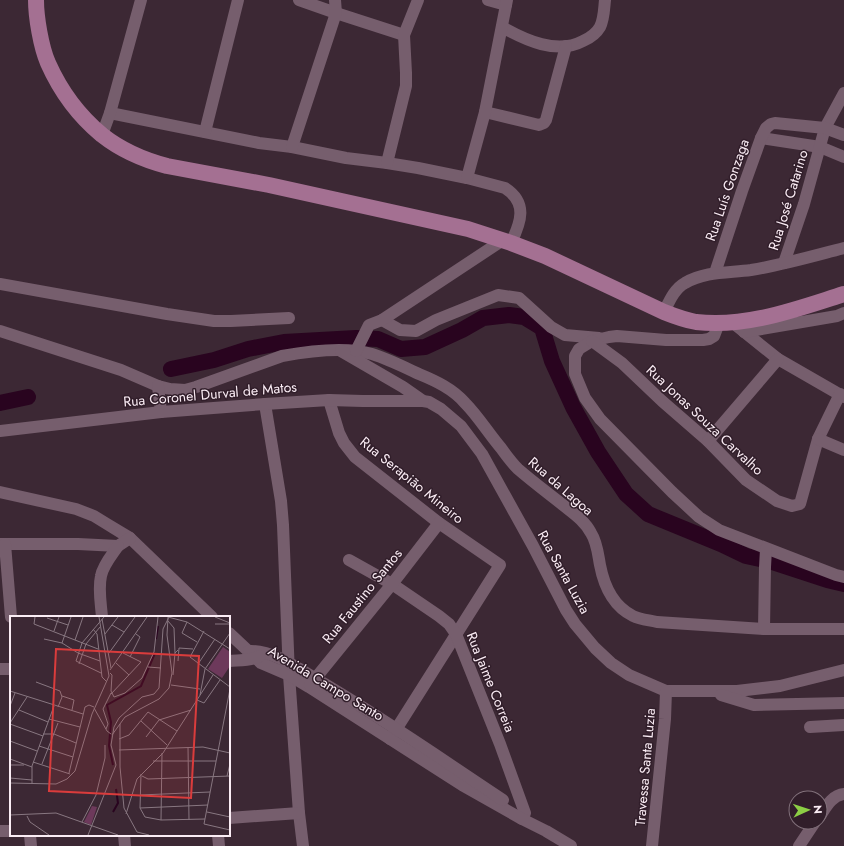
<svg xmlns="http://www.w3.org/2000/svg" width="844" height="846" viewBox="0 0 844 846" font-family="Jost,sans-serif">
  <style>
    .lines { fill: none; stroke-linecap: round; stroke-linejoin: round }
    .river { stroke: #29041f; stroke-width: 16 }
    .minor { stroke: #765e6d; stroke-width: 12 }
    .major { stroke: #a47092; stroke-width: 16 }
    .labels { text-anchor: middle; dominant-baseline: central; stroke-width: 3; stroke-linejoin: round; paint-order: stroke }
    .street-label { font-size: 14px; fill: #fbedf5; stroke: #311e2a }
    .inset-river { fill: none; stroke: #29041f; stroke-width: 2 }
    .inset-road { fill: none; stroke: #887781; stroke-width: 1 }
    .view { fill: #da3c3c; fill-opacity: 0.15; stroke: #da3c3c; stroke-width: 2 }
    .inset-edge { fill: none; stroke: #fbedf5; stroke-width: 2 }
  </style>
  <rect width="100%" height="100%" fill="#3c2834"/>
  <g class="lines">
    <!-- river -->
    <g class="river">
      <path d="M171,369L214,360L248,349L284,342L356,338L378,339L401,349L425,347L462,330L483,318L509,315L524,317L542,328L552,361L573,407L598,452L626,494L648,514L721,544L746,556L769,561L827,580L844,584"/>
      <path d="M0,403L28,397"/>
    </g>
    <!-- minor -->
    <g class="minor">
      <path d="M299,0L336,13L404,35"/>
      <path d="M488,0L506,5"/>
      <path d="M502,27C525,40 557,55 583,41C590,38 596,34 600,27C604,19 604,9 605,0"/>
      <path d="M485,112L539,125L544,123L546,120L566,46"/>
      <path d="M110,113L259,143L292,147L346,158L387,163L418,168L467,178L505,188C528,203 521,222 511,243"/>
      <path d="M205,132L238,0"/>
      <path d="M102,135L110,113L141,0"/>
      <path d="M761,138L820,147L844,157"/>
      <path d="M292,147L336,13L335,0"/>
      <path d="M387,163L406,86V73L404,35L418,0"/>
      <path d="M467,178L485,112L507,0"/>
      <path d="M784,263L804,204L825,128L844,93"/>
      <path d="M715,273L742,191L761,138L766,128L771,124L775,123L825,128L844,135"/>
      <path d="M0,284L167,314L214,321H231L289,318"/>
      <path d="M664,312C669,302 674,289 685,283C705,271 729,273 751,270C782,265 813,256 844,248"/>
      <path d="M382,320L400,330L416,331L436,320L498,295L519,298L551,327L565,335L599,338"/>
      <path d="M732,322L778,359L844,397"/>
      <path d="M719,323L714,336L709,339L703,340H666L617,336L609,337L592,341L579,349L575,356V374L585,398L600,419L672,492L699,517L719,530L836,575L844,577"/>
      <path d="M0,331L121,370L158,386L170,389L185,390L196,387L282,356C309,351 345,346 372,354C388,359 404,367 419,374C436,381 453,389 465,403C478,416 489,434 501,448C506,455 512,463 518,469C533,482 548,493 563,505C573,513 585,521 591,533C597,542 598,554 600,565C604,586 613,606 633,616C641,620 649,620 657,622L764,629H844"/>
      <path d="M744,332L837,316L844,313"/>
      <path d="M592,341L622,363L662,401L708,441L746,480L777,501L792,506L800,504L818,439L840,394"/>
      <path d="M341,351L403,387L423,401L429,402L441,409L461,426L482,454L533,546L566,610L575,624L595,648L611,663L629,675L666,691H737L780,686L844,670"/>
      <path d="M356,351L369,325L382,320L503,240"/>
      <path d="M158,386L161,412"/>
      <path d="M329,400L339,433L344,443L355,457L439,523L500,565L390,739"/>
      <path d="M265,404L281,501L283,525L289,675L299,813L303,846"/>
      <path d="M0,431L161,412L265,404L329,400L363,401H423"/>
      <path d="M818,439L844,450"/>
      <path d="M708,441L778,359"/>
      <path d="M0,492L76,509L94,516L107,524L130,538L212,617"/>
      <path d="M0,544H78L118,546L130,538"/>
      <path d="M5,544L11,617"/>
      <path d="M349,560L392,584L439,616L449,624L456,634L500,744L525,813L522,819"/>
      <path d="M102,617C101,604 98,589 101,576C103,565 112,555 118,546"/>
      <path d="M764,629L765,567L766,549"/>
      <path d="M229,633L261,663L289,675L309,687L462,785L522,819L546,831L571,846"/>
      <path d="M249,651C272,650 296,667 316,679C380,716 441,759 503,800"/>
      <path d="M229,661C239,660 251,661 260,656"/>
      <path d="M0,669H11"/>
      <path d="M310,685L392,584L439,523"/>
      <path d="M721,695L754,705L844,703"/>
      <path d="M810,727L844,725"/>
      <path d="M820,816C826,807 832,795 844,794"/>
      <path d="M229,818L299,813"/>
      <path d="M0,831H11"/>
      <path d="M30,835L31,846"/>
      <path d="M124,835L125,846"/>
      <path d="M218,835L219,846"/>
      <path d="M652,846L665,719L666,691"/>
      <path d="M799,846L815,822"/>
    </g>
    <!-- major -->
    <path class="major" d="M36,0C36,17 41,47 48,63C60,90 79,116 102,135C121,150 144,160 167,166L269,185L468,229L511,243L545,256L664,312C674,316 685,320 696,322C747,328 796,309 844,294"/>
  </g>
  <g class="labels">
    <!-- street labels -->
    <g class="street-label">
      <text transform="translate(727 190) rotate(-71)">Rua Luís Gonzaga</text>
      <text transform="translate(788 200) rotate(-73)">Rua José Catarino</text>
      <text transform="translate(210 394) rotate(-5)">Rua Coronel Durval de Matos</text>
      <text transform="translate(705 420) rotate(43)">Rua Jonas Souza Carvalho</text>
      <text transform="translate(412 480) rotate(39)">Rua Serapião Mineiro</text>
      <text transform="translate(561 486) rotate(41)">Rua da Lagoa</text>
      <text transform="translate(564 572) rotate(61)">Rua Santa Luzia</text>
      <text transform="translate(362 596) rotate(-51)">Rua Faustino Santos</text>
      <text transform="translate(491 682) rotate(68)">Rua Jaime Correia</text>
      <text transform="translate(326 683) rotate(31)">Avenida Campo Santo</text>
      <text transform="translate(645 767) rotate(-85)">Travessa Santa Luzia</text>
    </g>
  </g>
  <!-- overview -->
  <g transform="translate(10 616)">
    <rect width="220" height="220" fill="#3c2834"/>
    <path d="M213,31L220,36V50L212,62L198,53ZM82,190L87,191L81,209L74,206Z" fill="#6d395b"/>
    <path class="inset-river" d="M146,23L148,10M103,149L99,130L101,106L97,89L131,70L145,37M103,196L108,187L106,173"/>
    <path class="inset-road" d="M25,1L24,8L88,33M158,1L177,6L220,33M205,1L220,7M37,2L58,9M92,3L101,52M158,5L164,12L165,37L168,34M177,6L172,17L187,26M205,8H220M102,9L114,16M83,13L87,18L92,61L97,66M44,15L49,1M194,15L180,41L220,71M95,18L108,1M34,23L52,27L68,37L90,45M65,24L73,1M52,27L61,1M99,37L125,1M120,41L130,21L126,18M168,45L169,32L183,33M106,47L119,59M69,48L76,28L90,11M188,48L205,23M138,51L151,52M100,54L137,1M91,57L66,45L72,27L94,1M100,57L102,59L101,75L104,81L115,77L132,62L144,36L148,1M163,59L165,37M26,66L50,75L52,81L48,91M161,69L190,73M220,73L194,208L220,214M0,75L73,98M101,78L131,46L113,37M190,79L195,53L220,17M52,80L64,84L62,94M187,84L194,87L210,64M0,90L5,77M84,92L97,115L101,118M9,94L38,106M39,103L70,111M131,105L157,129M0,107L17,81M0,108L33,120M110,108V151L114,192L127,216L139,219M96,113L98,108L93,93L101,77M33,118H44L66,127M102,119L115,101L149,83L159,72L162,57L157,19L158,1M136,121L149,104L181,94M109,123L119,119L138,96L167,115M0,125L27,135M29,130L63,141M178,131L179,204M109,134L193,131L220,137M0,143L22,151M143,145H206M23,146L60,158M32,148L48,107M0,149H14M59,157L75,91L79,89L84,91M131,158L130,192L135,201L151,204L195,203M132,160L138,163L220,160M217,160L220,148M0,162L22,164M0,167L46,168L57,163L65,155L82,98L99,60L89,1M22,168V150L44,90M130,179L200,176M130,192L198,189M197,196L220,201M116,198L127,163L153,137L203,59M0,199L46,197L108,219M17,200L20,206L39,219M151,204L152,137M72,206L86,179L95,142V129M78,219L106,149L101,129L104,111L109,102L132,81L144,78L149,72L153,13L159,1"/>
    <path class="view" d="M46,33L189,40L181,182L39,175Z"/>
    <rect width="220" height="220" class="inset-edge"/>
  </g>
  <!-- north arrow -->
  <g transform="translate(808 810) rotate(87)"><circle r="19" fill="#311e2a" stroke="#82717b"/>
  <path d="M0-3L7 15L0 10L-7 15Z" fill="#8cce45"/>
  <text y="-6" font-size="11" font-weight="bold" text-anchor="middle" fill="#fbedf5">N</text>
  </g>
</svg>
